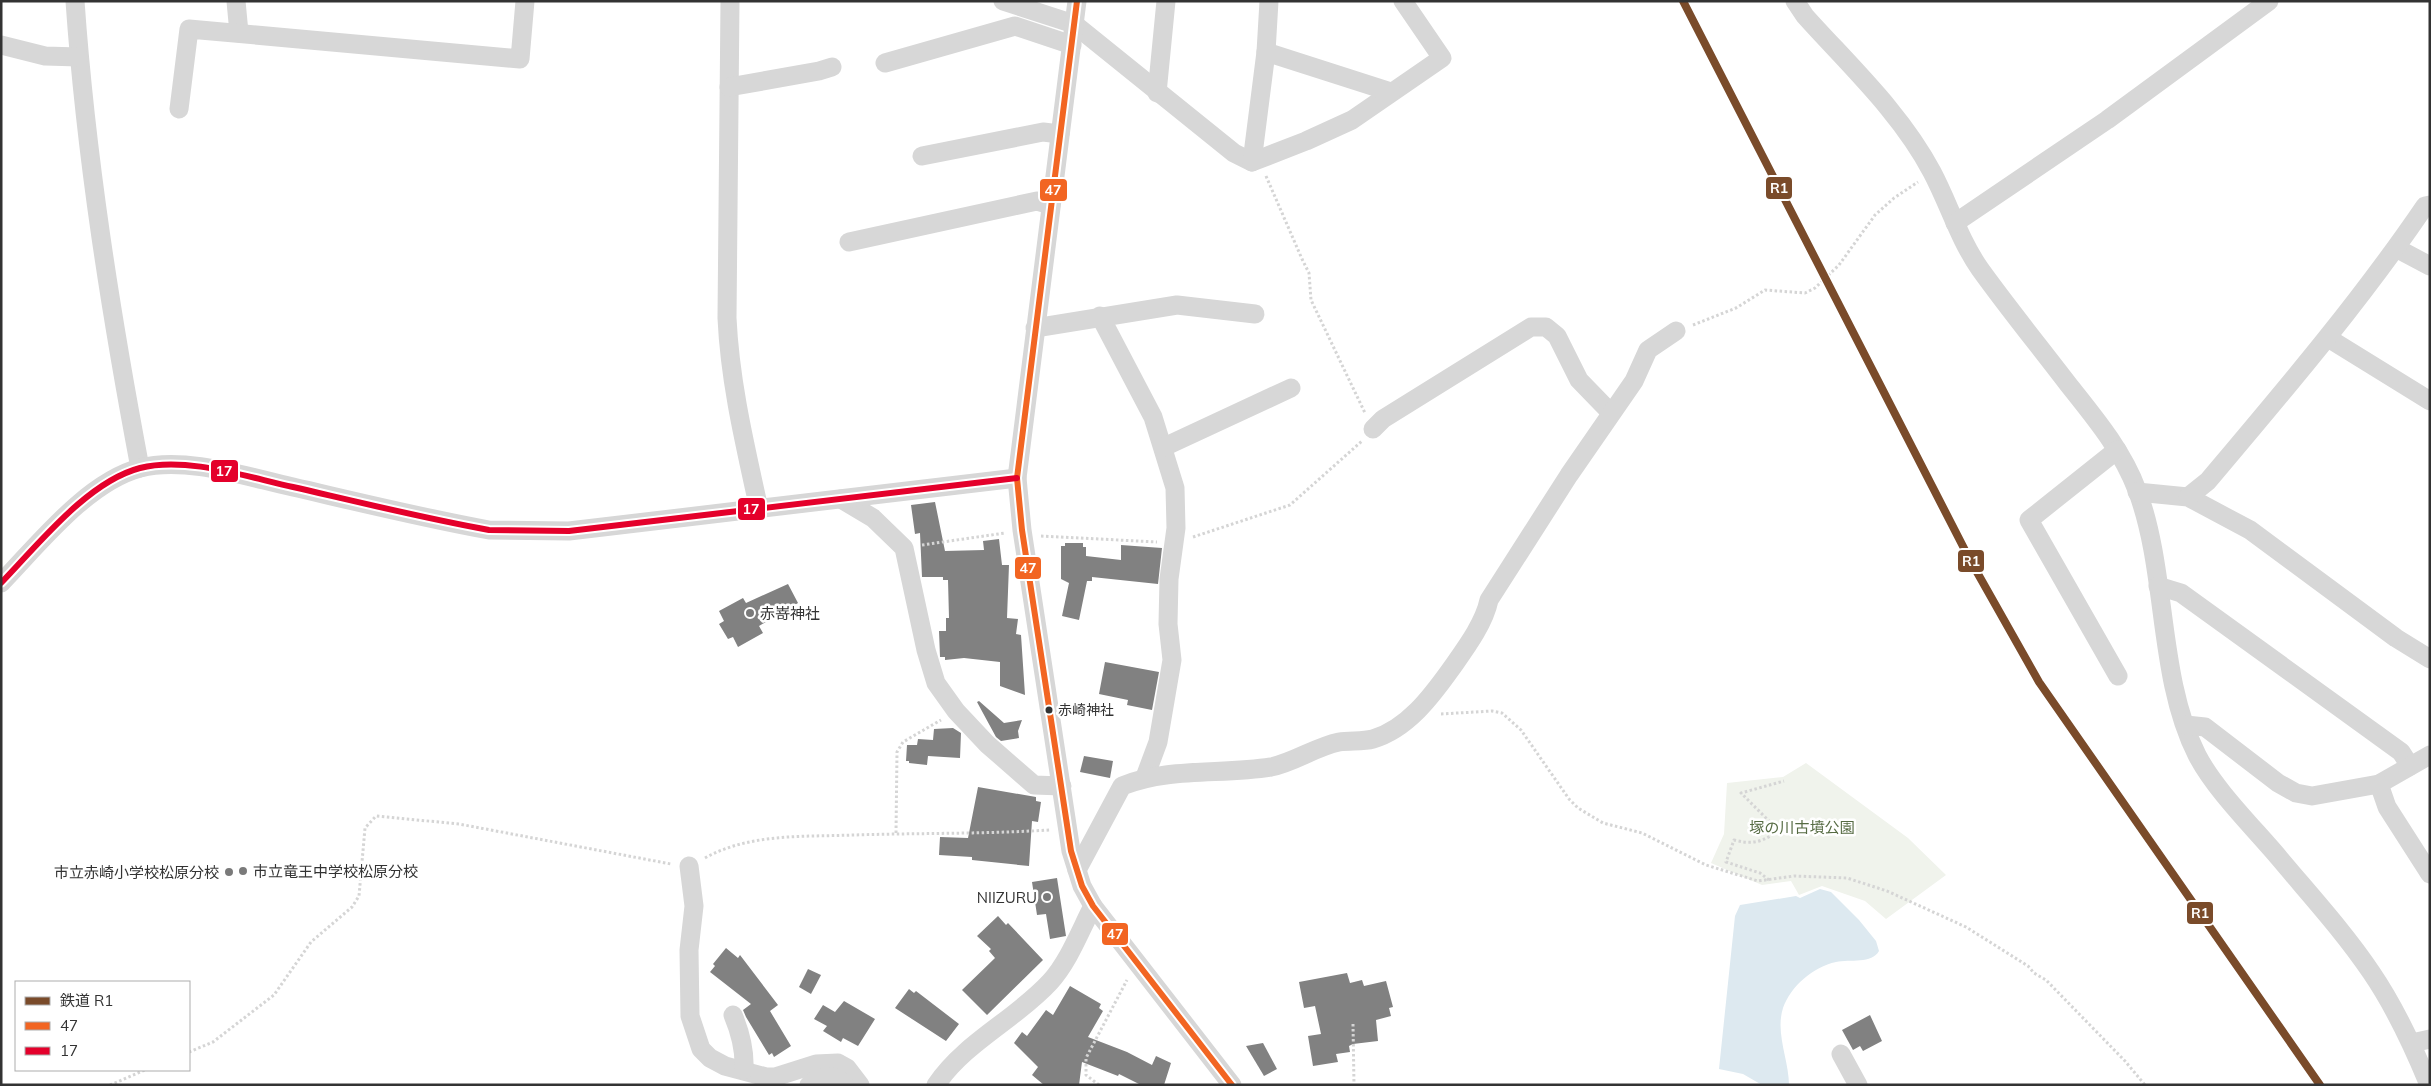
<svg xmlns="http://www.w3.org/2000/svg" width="2431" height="1086" viewBox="0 0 2431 1086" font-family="Mulish,'Noto Sans JP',sans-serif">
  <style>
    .green { fill: #f0f3ec }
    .water { fill: #dde9f0 }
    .building { fill: #818181 }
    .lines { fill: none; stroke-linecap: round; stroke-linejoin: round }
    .path { stroke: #d5d5d5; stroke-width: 3; stroke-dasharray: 2.5 2.5; stroke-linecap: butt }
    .minor { stroke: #d7d7d7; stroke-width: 19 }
    .bus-1-casing { stroke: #fff; stroke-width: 10 }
    .bus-2-casing { stroke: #fff; stroke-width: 10 }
    .bus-1 { stroke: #f26522; stroke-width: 6 }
    .bus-2 { stroke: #e4002b; stroke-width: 6 }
    .rail-1-casing { stroke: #fff; stroke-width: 11 }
    .rail-1 { stroke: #7a4b2a; stroke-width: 8 }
    .poi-dot { fill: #7a7a7a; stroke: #fff; stroke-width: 2 }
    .bus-dot { fill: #333; stroke: #fff; stroke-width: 2 }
    .labels { text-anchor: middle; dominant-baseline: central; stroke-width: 5; stroke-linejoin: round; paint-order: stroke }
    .bus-label { font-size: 14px; fill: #333; stroke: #fff; text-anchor: start }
    .poi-label { font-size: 15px; fill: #333; stroke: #fff; text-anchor: start }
    .park-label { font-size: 15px; fill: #566b43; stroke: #fff }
    .line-badge { stroke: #fff; stroke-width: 2 }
    .badge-label { font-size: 14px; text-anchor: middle; font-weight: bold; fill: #fff }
  </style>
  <rect width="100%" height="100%" fill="#fff"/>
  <!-- green -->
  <path class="green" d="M1806,763L1908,838L1946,875L1886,919L1865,901L1822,886L1799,895L1791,881L1762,885L1711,863L1724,834L1727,783L1783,777Z"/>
  <!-- water -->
  <path class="water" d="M1820,889L1831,892L1859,920L1876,941L1879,951C1872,964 1850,959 1836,962C1813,967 1791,986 1783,1008C1775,1033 1789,1060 1789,1085H1762L1743,1074L1719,1069L1735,916L1740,905L1796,896L1800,898Z"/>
  <!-- building -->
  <g class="building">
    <path d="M935,502L945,551L984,550L983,541L999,539L1002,565H1009L1007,618L1018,619L1016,634L1021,635L1025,695L1000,686V662L964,658L945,660V657H940L939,631H946V618H949L948,580H943V577H922L920,533L915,534L911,505Z"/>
    <path d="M1065,543H1083V547H1086V556L1121,560V545L1162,548L1158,584L1092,577V581H1087L1079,620L1062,616L1069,583L1061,579V546H1065Z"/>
    <path d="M788,584L798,603L759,626L763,633L738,647L733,637L728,639L719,624L724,621L719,611L743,598L746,603Z"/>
    <path d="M1105,662L1159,672L1152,710L1127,705L1128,700L1099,694Z"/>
    <path d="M979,701L1004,723L1022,720L1018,731L1019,738L1001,741L996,737L977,702Z"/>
    <path d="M953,728L961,733L960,758L928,756L927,765L909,763V761H906L907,745H917L918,739L933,740L934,729Z"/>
    <path d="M1084,756L1113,761L1110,778L1080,772Z"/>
    <path d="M978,787L1036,797V801L1041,802L1038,822L1032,821L1029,866L972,860V857L939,855L940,837L968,838Z"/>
    <path d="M1057,878L1066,936L1050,939L1046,914L1037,915L1032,882Z"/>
    <path d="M998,916L1006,925L1008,923L1043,960L987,1015L962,990L995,958L989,951L991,949L977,936Z"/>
    <path d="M726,948L738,958L740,955L778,1005L770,1011L791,1046L774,1057L772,1053L769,1055L746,1017L743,1010L751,1004L710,972L715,966L713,964Z"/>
    <path d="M808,969L821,975L811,994L799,987Z"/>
    <path d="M1347,973L1350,983L1362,980L1364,986L1386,981L1393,1007L1389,1008L1391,1016L1376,1020L1378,1041L1353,1044L1349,1046L1350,1052L1336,1054L1338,1062L1313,1066L1308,1036L1321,1034L1315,1006L1304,1008L1299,982Z"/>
    <path d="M1070,986L1101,1004L1099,1008L1103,1011L1088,1037L1127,1052L1152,1065L1156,1056L1171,1063L1164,1085H1141L1119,1074L1118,1076L1082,1062L1079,1085H1044L1032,1075L1038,1067L1014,1043L1022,1032L1027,1036L1046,1010L1053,1015Z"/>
    <path d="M909,989L914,993L916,991L959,1024L946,1041L895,1008Z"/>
    <path d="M844,1001L875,1019L858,1046L843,1038L841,1042L823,1031L827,1026L814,1019L823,1005L835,1012Z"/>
    <path d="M1870,1015L1882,1041L1863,1051L1860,1046L1853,1050L1842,1030Z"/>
    <path d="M1263,1043L1277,1069L1264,1076L1246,1046Z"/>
  </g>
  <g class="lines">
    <!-- path -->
    <g class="path">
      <path d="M1266,176L1302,259L1309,273L1311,300L1365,413"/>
      <path d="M1693,325L1736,308L1765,290L1805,293L1815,288L1839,265L1875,215L1894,198L1918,182"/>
      <path d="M1041,536L1157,542"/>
      <path d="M1193,537L1290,505L1362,441"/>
      <path d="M922,545L1005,533"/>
      <path d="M1441,714L1492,711L1502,713L1521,730L1569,799L1578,808L1603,823L1642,833L1706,865L1758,881L1794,876L1847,878L1887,891L1966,927L2028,966L2034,973L2046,980L2125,1061L2145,1085"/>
      <path d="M896,833L897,752L903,742L941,720"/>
      <path d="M705,858C750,833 803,837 853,835C919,833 984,834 1050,830"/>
      <path d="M1769,880L1760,873L1726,862L1734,840C1749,844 1759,843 1772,835L1774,826L1741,793L1784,781"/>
      <path d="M1353,1024L1354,1085"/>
      <path d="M189,1052L213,1042L274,995L311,942L352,907L359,896L365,828L376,816L459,824L671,864"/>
      <path d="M110,1085L145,1070"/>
      <path d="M1099,1085L1086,1075V1058L1127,980"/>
    </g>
    <!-- minor -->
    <g class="minor">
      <path d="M75,1C86,158 111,314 140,468"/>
      <path d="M236,1L239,33"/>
      <path d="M730,1L727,318C730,383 745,445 759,509"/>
      <path d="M1003,1L1074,24L1234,153L1252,162L1306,141L1352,120L1442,58L1403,1"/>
      <path d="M1077,1L1017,478L1022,530L1071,851L1082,886L1093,906L1232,1085"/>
      <path d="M1795,1L1805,16C1849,65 1901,113 1932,172C1949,204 1959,239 1980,269C2008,308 2039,346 2068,384C2095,418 2122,450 2137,490C2168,572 2157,676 2197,755C2215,790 2254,828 2280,859C2311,896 2344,932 2371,972C2395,1007 2413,1046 2429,1085"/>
      <path d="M1,45L45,56L79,57"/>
      <path d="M1266,52L1391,92"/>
      <path d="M885,63L1015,26L1072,45"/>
      <path d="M729,87L819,71L832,67"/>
      <path d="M1157,93L1166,1"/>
      <path d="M179,109L189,29L520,59L525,1"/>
      <path d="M922,156L1043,132L1060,134"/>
      <path d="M1252,162L1266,52L1269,1"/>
      <path d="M1955,223L2107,120L2269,1"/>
      <path d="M849,242L1037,201L1051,205"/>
      <path d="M2396,248L2430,266"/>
      <path d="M1100,316L1153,417L1175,488L1176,528L1169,579L1168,624L1172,660L1158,742L1145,777"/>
      <path d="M1035,328L1177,305L1255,314"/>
      <path d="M2328,338L2430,401"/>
      <path d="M1373,429L1383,419L1531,327H1546L1557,336L1579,380L1611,413"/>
      <path d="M1164,447L1291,388"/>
      <path d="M2117,450L2029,520L2118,676"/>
      <path d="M2137,492L2188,497L2250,530L2396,638L2430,659"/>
      <path d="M2188,497L2208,481C2283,392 2359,303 2425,206L2430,205"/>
      <path d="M841,499L873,518L904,548L926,650L936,683L956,711L987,744L1034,785L1062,786"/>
      <path d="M1,583C38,545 87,482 140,468C186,456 247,477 293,487C358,502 423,518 489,530L569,531L1017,478"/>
      <path d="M2158,586L2181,593L2401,752L2410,766"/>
      <path d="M2186,725L2205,727L2278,783L2296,793L2312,796L2379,784L2430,755"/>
      <path d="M2379,784L2387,807L2430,874"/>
      <path d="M689,866L694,906L689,950L690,1016L701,1049L710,1058L725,1066L766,1077H775L816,1064L838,1063L847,1068L860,1085"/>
      <path d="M1077,870L1122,786C1169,767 1222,775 1271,767C1295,762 1315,747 1339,742C1350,740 1362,742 1373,739C1407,729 1431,697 1451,669C1465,649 1484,624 1489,600L1569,475L1634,381L1648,350L1676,331"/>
      <path d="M733,1015C741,1034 745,1050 744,1070"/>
      <path d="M2412,1043L2430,1039"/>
      <path d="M1841,1054L1858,1085"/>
      <path d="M809,1085C821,1075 834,1073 845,1085"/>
      <path d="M936,1085C965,1042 1015,1020 1050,982C1069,961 1080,931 1093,906"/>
    </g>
    <!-- bus-1 casing -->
    <g class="bus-1-casing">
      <path id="bus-1" d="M1077,1L1017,478L1022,530L1071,851L1082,886L1093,906L1232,1085"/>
    </g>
    <!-- bus-2 casing -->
    <g class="bus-2-casing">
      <path id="bus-2" d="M1,583C38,545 87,482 140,468C186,456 247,477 293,487C358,502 423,518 489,530L569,531L1017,478"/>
    </g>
    <!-- bus-1 -->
    <use href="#bus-1" class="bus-1"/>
    <!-- bus-2 -->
    <use href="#bus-2" class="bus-2"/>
    <!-- rail-1 casing -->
    <g class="rail-1-casing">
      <path id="rail-1" d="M1683,1L1969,558L2039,682L2320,1085"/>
    </g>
    <!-- rail-1 -->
    <use href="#rail-1" class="rail-1"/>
  </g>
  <!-- markers -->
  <g class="poi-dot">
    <circle cx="750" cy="613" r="5"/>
    <circle cx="243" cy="871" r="5"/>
    <circle cx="229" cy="872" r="5"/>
    <circle cx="1047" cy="897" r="5"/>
  </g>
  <circle class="bus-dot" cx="1049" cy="710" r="4.5"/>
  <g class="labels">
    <!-- bus labels -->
    <g class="bus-label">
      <text x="1058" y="710">赤崎神社</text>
    </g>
    <!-- poi labels -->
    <g class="poi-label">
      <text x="760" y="613">赤嵜神社</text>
      <text x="253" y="871">市立竜王中学校松原分校</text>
      <text x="219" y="872" text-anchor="end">市立赤崎小学校松原分校</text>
      <text x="1037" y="897" text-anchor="end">NIIZURU</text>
    </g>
    <!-- park labels -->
    <g class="park-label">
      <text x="1802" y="827">塚の川古墳公園</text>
    </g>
  </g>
  <g class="line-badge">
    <rect x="1765" y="176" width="28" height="24" rx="5" fill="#7a4b2a"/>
    <rect x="1039" y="178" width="29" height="24" rx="5" fill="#f26522"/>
    <rect x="210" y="459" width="29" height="24" rx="5" fill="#e4002b"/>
    <rect x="737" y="497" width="29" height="24" rx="5" fill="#e4002b"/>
    <rect x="1957" y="549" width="28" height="24" rx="5" fill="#7a4b2a"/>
    <rect x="1014" y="556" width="28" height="24" rx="5" fill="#f26522"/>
    <rect x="2186" y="901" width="28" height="24" rx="5" fill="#7a4b2a"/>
    <rect x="1101" y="922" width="28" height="24" rx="5" fill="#f26522"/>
  </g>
  <g class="badge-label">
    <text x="1779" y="193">R1</text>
    <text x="1053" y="195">47</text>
    <text x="224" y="476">17</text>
    <text x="751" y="514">17</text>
    <text x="1971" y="566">R1</text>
    <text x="1028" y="573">47</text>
    <text x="2200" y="918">R1</text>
    <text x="1115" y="939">47</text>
  </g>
  <!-- border -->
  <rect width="2431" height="1086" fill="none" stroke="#333333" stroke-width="5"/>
  <!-- legend -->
  <rect x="15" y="981" width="175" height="90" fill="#ffffff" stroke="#adadad"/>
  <rect x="25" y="997" width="25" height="8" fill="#7a4b2a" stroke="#adadad"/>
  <text x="60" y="1006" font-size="15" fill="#333333">鉄道 R1</text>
  <rect x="25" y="1022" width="25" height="8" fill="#f26522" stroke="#adadad"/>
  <text x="60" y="1031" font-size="15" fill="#333333">47</text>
  <rect x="25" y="1047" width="25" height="8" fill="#e4002b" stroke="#adadad"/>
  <text x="60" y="1056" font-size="15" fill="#333333">17</text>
</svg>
